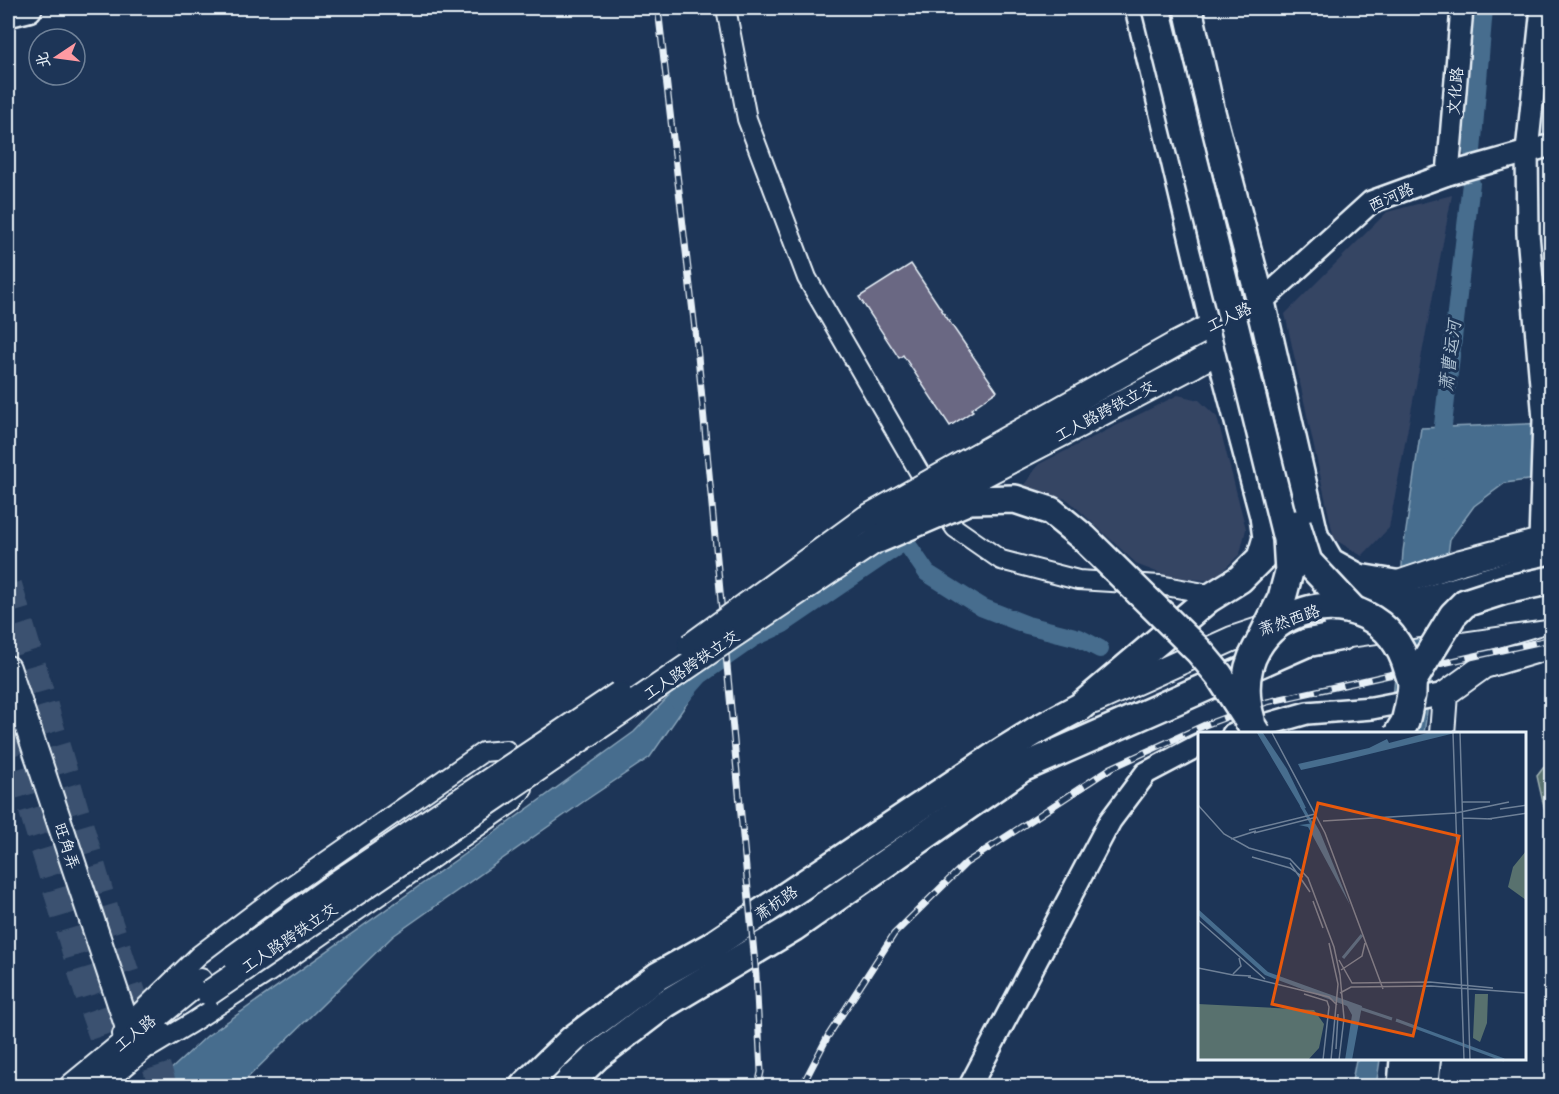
<svg xmlns="http://www.w3.org/2000/svg" width="1559" height="1094" viewBox="0 0 1559 1094" font-family="Sriracha,'LXGW WenKai TC',sans-serif">
  <style>
    .built { fill: #344464 }
    .green { fill: #58716e; stroke: #a0b1b3; stroke-width: 1.5 }
    .water { fill: #476d8e; stroke: #87a2b8; stroke-width: 1.5 }
    .lines { fill: none; stroke-linecap: round; stroke-linejoin: round }
    .canal { stroke: #476d8e; stroke-width: 18 }
    .building { fill: #6b6783; stroke: #e8f1f8; stroke-width: 1.5 }
    .trunk-tunnel { stroke: #3b516f; stroke-width: 28; stroke-dasharray: 28 14; stroke-linecap: butt }
    .minor-casing { stroke: #e8f1f8; stroke-width: 22 }
    .tertiary-casing { stroke: #e8f1f8; stroke-width: 26 }
    .secondary-casing { stroke: #e8f1f8; stroke-width: 28 }
    .primary-casing { stroke: #e8f1f8; stroke-width: 32 }
    .trunk-casing { stroke: #e8f1f8; stroke-width: 33 }
    .minor { stroke: #1d3557; stroke-width: 18 }
    .tertiary { stroke: #1d3557; stroke-width: 21 }
    .secondary { stroke: #1d3557; stroke-width: 24 }
    .primary { stroke: #1d3557; stroke-width: 27 }
    .trunk { stroke: #1d3557; stroke-width: 28 }
    .rail-casing { stroke: #e8f1f8; stroke-width: 7 }
    .rail { stroke: #1d3557; stroke-width: 4.5; stroke-dasharray: 14; stroke-linecap: butt }
    .secondary-bridge-casing { stroke: #e8f1f8; stroke-width: 28; stroke-linecap: butt }
    .primary-bridge-casing { stroke: #e8f1f8; stroke-width: 32; stroke-linecap: butt }
    .secondary-bridge { stroke: #1d3557; stroke-width: 24 }
    .primary-bridge { stroke: #1d3557; stroke-width: 27 }
    .labels { text-anchor: middle; dominant-baseline: central; stroke-width: 6; stroke-linejoin: round; paint-order: stroke }
    .street-label { font-size: 16px; fill: #e8f1f8; stroke: #1d3557 }
    .water-label { font-size: 18px; font-style: italic; fill: #b0c3d3; stroke: #1d3557 }
    .inset-river { fill: none; stroke: #476d8e; stroke-width: 3 }
    .inset-road { fill: none; stroke: #6e8097; stroke-width: 1.5 }
    .view { fill: #e8590c; fill-opacity: 0.15; stroke: #e8590c; stroke-width: 3 }
    .inset-edge { fill: none; stroke: #e8f1f8; stroke-width: 3 }
  </style>
  <rect width="100%" height="100%" fill="#1d3557"/>
  <filter id="ink" filterUnits="userSpaceOnUse"><feTurbulence type="fractalNoise" baseFrequency=".0167" numOctaves="2"/><feDisplacementMap in="SourceGraphic" scale="12" xChannelSelector="R" yChannelSelector="G"/><feConvolveMatrix kernelMatrix="1 2 1 2 8 2 1 2 1" color-interpolation-filters="sRGB"/></filter>
  <g filter="url(#ink)">
    <!-- built -->
    <g class="built">
      <path d="M1452,195L1389,528L1362,556L1334,539L1285,314L1387,212Z"/>
      <path d="M1178,395L1199,400L1217,417L1246,529L1240,554L1212,581L1170,577L1138,565L1068,500L1024,485L1039,464Z"/>
    </g>
    <!-- green -->
    <path class="green" d="M1551,758V838L1537,776Z"/>
    <!-- water -->
    <g class="water">
      <path d="M1551,423V477L1505,483L1474,506L1450,539L1424,734H1391L1403,551L1421,428Z"/>
      <path d="M688,677L699,686L650,757L583,802L393,936L239,1086H153L207,1036L487,838L634,732Z"/>
      <path d="M1356,1060H1380L1376,1086H1351Z"/>
    </g>
    <g class="lines">
      <!-- canal -->
      <g class="canal">
        <path d="M1472,151L1484,8"/>
        <path d="M1440,451L1471,183"/>
        <path d="M678,700L700,675L753,638L783,624L905,541L927,573L981,607L1027,625L1079,638L1100,649"/>
      </g>
    </g>
    <!-- building -->
    <path class="building" d="M911,264L953,327L997,391L971,409L973,411L950,426L903,355L899,358L859,297Z"/>
    <g class="lines">
      <!-- trunk-tunnel -->
      <g class="trunk-tunnel">
        <path d="M8,585L106,915L163,1086"/>
        <path d="M8,728L93,1008L120,1086"/>
      </g>
      <!-- minor casing -->
      <g class="minor-casing">
        <g id="minor">
          <path d="M726,8L747,119L807,278L929,489L955,528L1001,560L1078,580L1160,585L1215,595"/>
          <path d="M122,1034L127,1025L199,955L282,892L483,752L506,750L517,765L523,789L512,803L268,973L191,1023L151,1047"/>
        </g>
      </g>
      <!-- tertiary casing -->
      <g class="tertiary-casing">
        <g id="tertiary">
          <path d="M1448,174L1462,8"/>
          <path d="M1261,302L1371,202L1448,174L1552,145"/>
          <path d="M1540,541L1544,419L1528,234L1527,151L1542,8"/>
          <path d="M1233,734L1307,713L1372,708L1445,694"/>
          <path d="M970,1086L1110,821L1146,773L1199,745"/>
        </g>
      </g>
      <!-- secondary casing -->
      <g class="secondary-casing">
        <g id="secondary">
          <path d="M1176,344L1231,316"/>
          <path d="M1192,366L1220,350L1261,302"/>
          <path d="M1327,607L1461,562L1540,541L1552,540"/>
          <path d="M1342,636L1552,606"/>
          <path d="M8,668L127,1025"/>
          <path d="M1094,701L1232,639L1280,623"/>
          <path d="M1442,734L1445,694L1484,666L1552,646"/>
          <path d="M72,1086L200,981"/>
          <path d="M98,1086L160,1033"/>
          <path d="M1425,1086L1428,1060"/>
        </g>
      </g>
      <!-- primary casing -->
      <g class="primary-casing">
        <g id="primary">
          <path d="M8,13L28,8"/>
          <path d="M1319,543L1330,562L1359,578L1395,584"/>
          <path d="M1354,611L1389,610L1424,601L1552,562"/>
          <path d="M524,1086L573,1039L658,976L710,947L1003,751L1037,730L1080,707L1208,599L1240,579L1261,558L1267,538L1264,516L1220,350L1139,8"/>
          <path d="M566,1086L597,1056L665,1004L794,927L1022,768L1306,643L1342,636L1314,534L1261,302L1210,108L1188,8"/>
          <path d="M1402,1086L1404,1060"/>
        </g>
      </g>
      <!-- trunk casing -->
      <g class="trunk-casing">
        <path id="trunk" d="M569,1086L572,1079"/>
      </g>
      <!-- minor -->
      <use href="#minor" class="minor"/>
      <!-- tertiary -->
      <use href="#tertiary" class="tertiary"/>
      <!-- secondary -->
      <use href="#secondary" class="secondary"/>
      <!-- primary -->
      <use href="#primary" class="primary"/>
      <!-- trunk -->
      <use href="#trunk" class="trunk"/>
      <!-- rail casing -->
      <g class="rail-casing">
        <g id="rail">
          <path d="M658,8L698,356L756,975L761,1072L758,1086"/>
          <path d="M802,1086L828,1036L894,934L966,863L1111,768L1205,725L1267,702L1552,639"/>
        </g>
      </g>
      <!-- rail -->
      <use href="#rail" class="rail"/>
      <!-- secondary-bridge casing -->
      <g class="secondary-bridge-casing">
        <g id="secondary-bridge">
          <path d="M690,646L866,518L1176,344"/>
          <path d="M234,957L337,883L619,694"/>
          <path d="M209,993L731,637L878,539L922,507L1192,366"/>
        </g>
      </g>
      <!-- primary-bridge casing -->
      <g class="primary-bridge-casing">
        <g id="primary-bridge">
          <path d="M1156,8L1287,539L1289,572L1282,598L1260,642"/>
          <path d="M1296,524L1308,562L1354,611"/>
          <path d="M878,539L969,500L1015,499L1051,511L1084,538L1199,651L1219,675L1257,734"/>
          <path d="M1412,694V682L1453,615L1465,603L1505,590L1552,580"/>
          <path d="M1251,720C1217,604 1377,562 1408,669C1409,673 1411,678 1412,682C1413,688 1407,715 1405,722C1403,726 1400,730 1398,734"/>
        </g>
      </g>
      <!-- secondary-bridge -->
      <use href="#secondary-bridge" class="secondary-bridge"/>
      <!-- primary-bridge -->
      <use href="#primary-bridge" class="primary-bridge"/>
    </g>
  </g>
  <g class="labels">
    <!-- street labels -->
    <g class="street-label">
      <text transform="translate(1455 91) rotate(-85)">文化路</text>
      <text transform="translate(1391 197) rotate(-24)">西河路</text>
      <text transform="translate(1229 317) rotate(-25)">工人路</text>
      <text transform="translate(1105 411) rotate(-28)">工人路跨铁立交</text>
      <text transform="translate(1289 620) rotate(-19)">萧然西路</text>
      <text transform="translate(691 665) rotate(-34)">工人路跨铁立交</text>
      <text transform="translate(67 846) rotate(72)">旺角弄</text>
      <text transform="translate(776 903) rotate(-34)">萧杭路</text>
      <text transform="translate(289 938) rotate(-34)">工人路跨铁立交</text>
      <text transform="translate(135 1033) rotate(-39)">工人路</text>
    </g>
    <!-- water labels -->
    <g class="water-label">
      <text transform="translate(1450 356) rotate(-83)">萧曹运河</text>
    </g>
  </g>
  <!-- overview -->
  <g transform="translate(1198 732)">
    <rect width="328" height="328" fill="#1d3557"/>
    <path d="M328,119V168L310,155L315,135ZM277,262H290L289,291L282,310L275,306ZM0,272L116,278L126,292L121,316L110,328H0Z" fill="#58716e"/>
    <path d="M59,1H65L89,37L108,76L104,77ZM229,1H257L135,31L103,38L100,32L171,16L189,7L191,11ZM117,91L122,100L152,173L110,95L101,93ZM0,177L70,240L164,274L154,328H147L154,283L149,274L67,243L0,183Z" fill="#476d8e"/>
    <path class="inset-river" d="M103,73L115,94M145,226L164,203M161,276L194,287M198,288L306,328"/>
    <path class="inset-road" d="M74,1L127,101L185,257M255,1L266,328M262,1L272,328M264,70H292M0,73L26,102L51,116L92,127L110,146L136,215L142,243L146,286L141,328M302,77L329,73M264,86L294,87M290,87L329,81M125,89L258,81L311,70M51,98L117,82M56,101L119,85M33,107L58,99M54,125L92,136L105,145M92,131L112,160M115,169L125,196M0,188L67,247M131,211L140,252L133,328M141,228L154,251L232,250L295,256M0,236L35,243M143,238L164,224L167,211M35,242L43,234L41,226M34,243L53,244M50,245L131,265L139,273M142,261L153,255L233,254L329,261M106,262L129,269L131,275L125,328M138,317L140,282"/>
    <path class="view" d="M120,71L261,104L215,304L74,272Z"/>
    <rect width="328" height="328" class="inset-edge"/>
  </g>
  <!-- margin -->
  <rect width="1559" height="1094" fill="none" stroke="#1d3557" stroke-width="30"/>
  <rect x="15" y="15" width="1529" height="1064" fill="none" stroke="#e8f1f8" stroke-width="2" filter="url(#ink)"/>
  <!-- north arrow -->
  <g transform="translate(57 57) rotate(257)"><circle r="28" fill="#1d3557" stroke="#6e8097" stroke-width="1.5"/>
  <path d="M0-4.5L10 22L0 15L-10 22Z" fill="#ff9aa2"/>
  <text y="-9" font-size="16" font-weight="bold" text-anchor="middle" fill="#e8f1f8">北</text>
  </g>
</svg>
